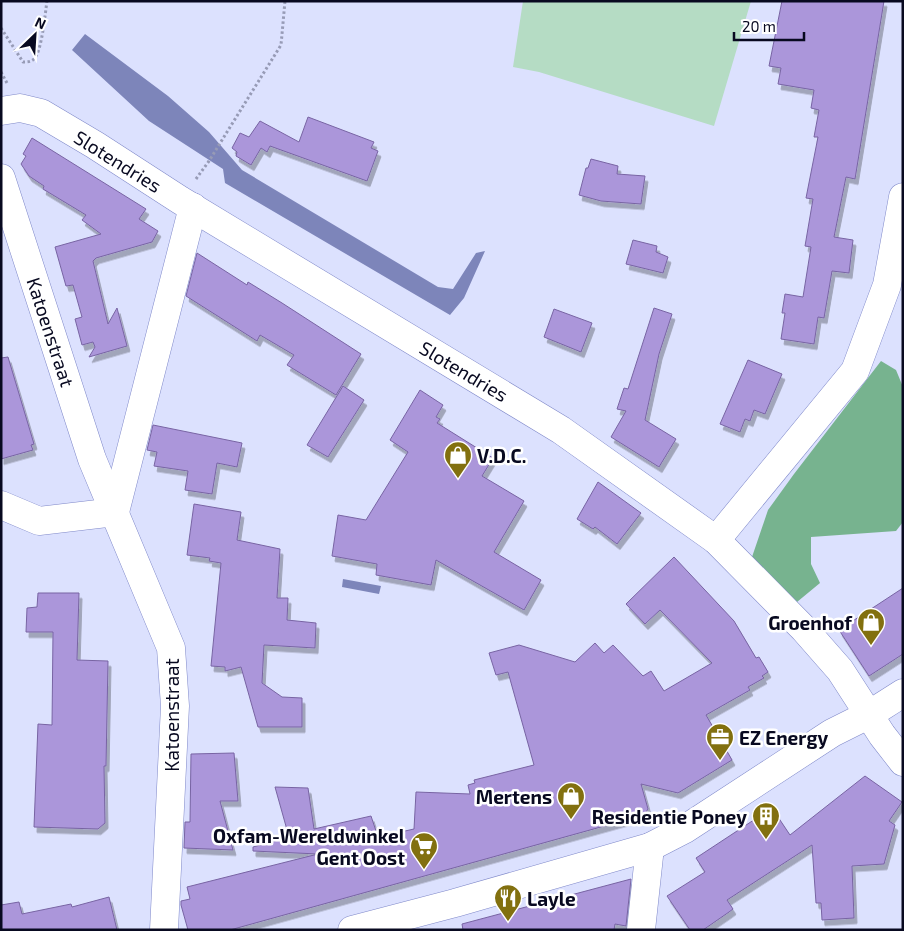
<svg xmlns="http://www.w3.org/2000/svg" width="904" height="931" viewBox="0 0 904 931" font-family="'Exo 2',sans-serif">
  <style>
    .green { fill: #b5dcc4 }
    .forest { fill: #77b38f }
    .water { fill: #7d85ba }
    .building { fill: #ab96da; stroke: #7864a3; filter: url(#shadow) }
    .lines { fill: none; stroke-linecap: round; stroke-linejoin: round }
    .minor-casing { stroke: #7f88c9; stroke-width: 29 }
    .path { stroke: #979bb6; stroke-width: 3; stroke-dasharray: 2.5 2.5; stroke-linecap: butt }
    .minor { stroke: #fff; stroke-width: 28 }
    .labels { text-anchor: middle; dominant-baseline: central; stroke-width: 5; stroke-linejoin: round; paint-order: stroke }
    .street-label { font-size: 19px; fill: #080920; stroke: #fff }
    .poi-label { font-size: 19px; font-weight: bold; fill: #080920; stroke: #fff; text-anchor: end }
  </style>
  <defs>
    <filter id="shadow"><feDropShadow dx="3" dy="5.5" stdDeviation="0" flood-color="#0004"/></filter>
  </defs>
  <rect width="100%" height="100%" fill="#dce1fe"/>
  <!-- green -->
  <path class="green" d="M523,1H751L714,126L539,72L513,67Z"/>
  <!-- forest -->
  <path class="forest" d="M881,361L896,370L903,387V522L896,531L811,537V564L820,583L797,602L752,557L768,510L794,474Z"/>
  <!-- water -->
  <g class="water">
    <path d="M85,34L168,96L209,132L242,170L438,287L453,289L476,253L485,251L464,298L450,315L225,183L223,169L149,121L72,50Z"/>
    <path d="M343,579L381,586L379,594L342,587Z"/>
  </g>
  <!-- building -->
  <g class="building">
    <path d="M782,1H884L855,179L846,177L834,237L853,240L849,273L832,271L824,318L818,317L814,344L781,339L785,313H782L785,294L803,297L811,247L805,246L813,199L806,198L818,137H814L819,110L811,108L814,90L778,84L781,68L769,66Z"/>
    <path d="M308,117L374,142L371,148L378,151L367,181L270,146L267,152L261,148L251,165L236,156L237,152L232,148L240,133L249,137L260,121L299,142Z"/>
    <path d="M32,138L146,209L139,219L158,231L152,242L96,258L93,261L108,324L117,308L127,346L89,357L95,347L93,342L82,345L75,319L82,317L73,285L66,286L55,247L101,234L82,220L86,215L43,189L44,186L29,176L21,164L26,156L23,154Z"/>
    <path d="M591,159L618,166L617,174L645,176L641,204L601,201L579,195L586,168H588Z"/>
    <path d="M633,240L657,246L656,252L668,257L663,273L626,264Z"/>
    <path d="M197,253L247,285L248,282L282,303L361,354L336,395L287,365L294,355L260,335L257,341L186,296Z"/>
    <path d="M654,308L672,314L659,354L645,420L676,439L659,467L611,437L626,411L617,409L624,388L628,389Z"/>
    <path d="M554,309L592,323L581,352L544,337Z"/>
    <path d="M8,357L34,444L31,445L33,450L1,459V358Z"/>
    <path d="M748,360L782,374L765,414L754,410L750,421L745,419L740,432L720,424Z"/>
    <path d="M343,386L364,400L328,457L307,445Z"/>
    <path d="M420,390L443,405L436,417L440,419L437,423L493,458L482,476L524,501L494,552L541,580L524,610L436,560L431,585L376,575L377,564L332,556L338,515L366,520L408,452L390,440Z"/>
    <path d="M153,425L242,443L237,467L217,463L212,494L185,490L188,471L154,466L157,452L147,450Z"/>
    <path d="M598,482L641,513L617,544L595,527L593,529L577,519Z"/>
    <path d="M194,504L241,512L237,540L280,549L277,598H288L287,620L316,623L315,648L264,645L262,683L282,697L302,698V727H258L241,667L225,671V667L211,666L221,563L209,561L210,558L187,555Z"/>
    <path d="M674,557L734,621L756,658L759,657L768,672L762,676L764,678L748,687L750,690L706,715L732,760L678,793L641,784L648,809L644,815L230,930H188L181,905V901L190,899L187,887L318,854L253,851V847L289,837L275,787L308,788L314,829L371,816L378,837L414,829L416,792L470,794L468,785L475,783L474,780L534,765L508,672L496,675L489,653L519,645L575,662L595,643L604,653L613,645L643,676L651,671L664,691L712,663L660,610L645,624L626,604Z"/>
    <path d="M903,588V654L869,676L839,630Z"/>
    <path d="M38,593H79L77,660L108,661L106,766H104L105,823L98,829L34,827L38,724L52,725L53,632H26L27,608L37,607Z"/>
    <path d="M234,753L238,801H220L233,850L184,848L185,822H190L191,754Z"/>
    <path d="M865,776L902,802L889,821L895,825L884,864L852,866L854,918L822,920L821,903H816L812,845L727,900L733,909L729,912L703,930H690L667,896L705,872L696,858L772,808L790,835Z"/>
    <path d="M631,879L626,926L615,924L614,930H463L462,924Z"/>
    <path d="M109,897L117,930H1V905L19,902L22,914L71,904L72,907Z"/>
  </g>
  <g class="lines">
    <!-- minor casing -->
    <g class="minor-casing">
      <g id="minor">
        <path d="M1,111L20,108L41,113L95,145L180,200L561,430L716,540L804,629L840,670L882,735L903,762"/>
        <path d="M1,178L92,459L171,648L175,706L164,930"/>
        <path d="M1,505L39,521L115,512L193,207"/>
        <path d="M716,540L855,371L887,285L903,197"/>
        <path d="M352,930L455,903L650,847L685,829L832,733L870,714L903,693"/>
        <path d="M641,930L650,847"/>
      </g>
    </g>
    <!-- path -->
    <g class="path">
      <path d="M1,28L23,62C27,62 31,62 34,59C42,51 45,14 47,1"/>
      <path d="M1,72L8,85"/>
      <path d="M196,179L209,161L281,45L285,1"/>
    </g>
    <!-- minor -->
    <use href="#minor" class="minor"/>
  </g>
  <!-- icons -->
  <defs>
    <g id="shop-pin" transform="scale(1.4375)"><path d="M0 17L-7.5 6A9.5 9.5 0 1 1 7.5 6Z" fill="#82700f" stroke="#fff"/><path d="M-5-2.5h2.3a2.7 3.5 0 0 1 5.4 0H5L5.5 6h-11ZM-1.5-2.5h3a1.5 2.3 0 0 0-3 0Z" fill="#fff"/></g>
    <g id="office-pin" transform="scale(1.4375)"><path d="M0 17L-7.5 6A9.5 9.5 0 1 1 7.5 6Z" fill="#82700f" stroke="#fff"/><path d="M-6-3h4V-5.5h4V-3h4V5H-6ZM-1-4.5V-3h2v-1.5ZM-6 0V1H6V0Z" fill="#fff"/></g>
    <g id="building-pin" transform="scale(1.4375)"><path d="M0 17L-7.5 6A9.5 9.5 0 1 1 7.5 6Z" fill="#82700f" stroke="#fff"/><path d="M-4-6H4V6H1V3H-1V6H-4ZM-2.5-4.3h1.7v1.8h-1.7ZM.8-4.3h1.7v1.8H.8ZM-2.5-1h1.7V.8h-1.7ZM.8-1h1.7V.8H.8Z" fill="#fff"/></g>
    <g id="supermarket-pin" transform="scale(1.4375)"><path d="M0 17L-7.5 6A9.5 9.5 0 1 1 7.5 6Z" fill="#82700f" stroke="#fff"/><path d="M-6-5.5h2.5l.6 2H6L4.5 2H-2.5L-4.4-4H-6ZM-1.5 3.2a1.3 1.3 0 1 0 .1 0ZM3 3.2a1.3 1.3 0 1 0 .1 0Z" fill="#fff"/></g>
    <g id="restaurant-pin" transform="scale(1.4375)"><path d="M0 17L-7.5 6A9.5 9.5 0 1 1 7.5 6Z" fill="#82700f" stroke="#fff"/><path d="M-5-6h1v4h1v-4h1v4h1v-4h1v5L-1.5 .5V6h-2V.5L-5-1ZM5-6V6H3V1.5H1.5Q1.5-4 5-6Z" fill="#fff"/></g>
  </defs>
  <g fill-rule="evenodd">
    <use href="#shop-pin" x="458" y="455"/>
    <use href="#shop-pin" x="871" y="622"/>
    <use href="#office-pin" x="720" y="737"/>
    <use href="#shop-pin" x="571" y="796"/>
    <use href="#building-pin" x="766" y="816"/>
    <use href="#supermarket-pin" x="424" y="846"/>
    <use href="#restaurant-pin" x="508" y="898"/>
  </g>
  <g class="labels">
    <!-- street labels -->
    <g class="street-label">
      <text transform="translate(118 161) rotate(32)">Slotendries</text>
      <text transform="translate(51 332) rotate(72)">Katoenstraat</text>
      <text transform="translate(464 371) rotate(31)">Slotendries</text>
      <text transform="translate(171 715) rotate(-90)">Katoenstraat</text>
    </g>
    <!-- poi labels -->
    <g class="poi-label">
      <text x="477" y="455" text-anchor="start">V.D.C.</text>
      <text x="852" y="622">Groenhof</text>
      <text x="739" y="737" text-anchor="start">EZ Energy</text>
      <text x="552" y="796">Mertens</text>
      <text x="747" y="816">Residentie Poney</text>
      <text x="405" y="835">Oxfam-Wereldwinkel<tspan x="405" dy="22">Gent Oost</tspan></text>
      <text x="527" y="898" text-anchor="start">Layle</text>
    </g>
  </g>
  <!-- border -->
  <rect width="904" height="931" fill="none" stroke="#080920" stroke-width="5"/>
  <!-- north arrow -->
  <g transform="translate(35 35) rotate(25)" stroke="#ffffff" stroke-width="4" paint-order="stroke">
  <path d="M0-4L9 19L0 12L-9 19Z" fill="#080920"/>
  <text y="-8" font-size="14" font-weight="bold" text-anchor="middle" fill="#080920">N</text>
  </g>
  <!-- scale -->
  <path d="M734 32v8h70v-8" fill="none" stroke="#080920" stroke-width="2.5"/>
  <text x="742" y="32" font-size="15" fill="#080920" stroke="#ffffff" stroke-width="4" paint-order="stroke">20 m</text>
</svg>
